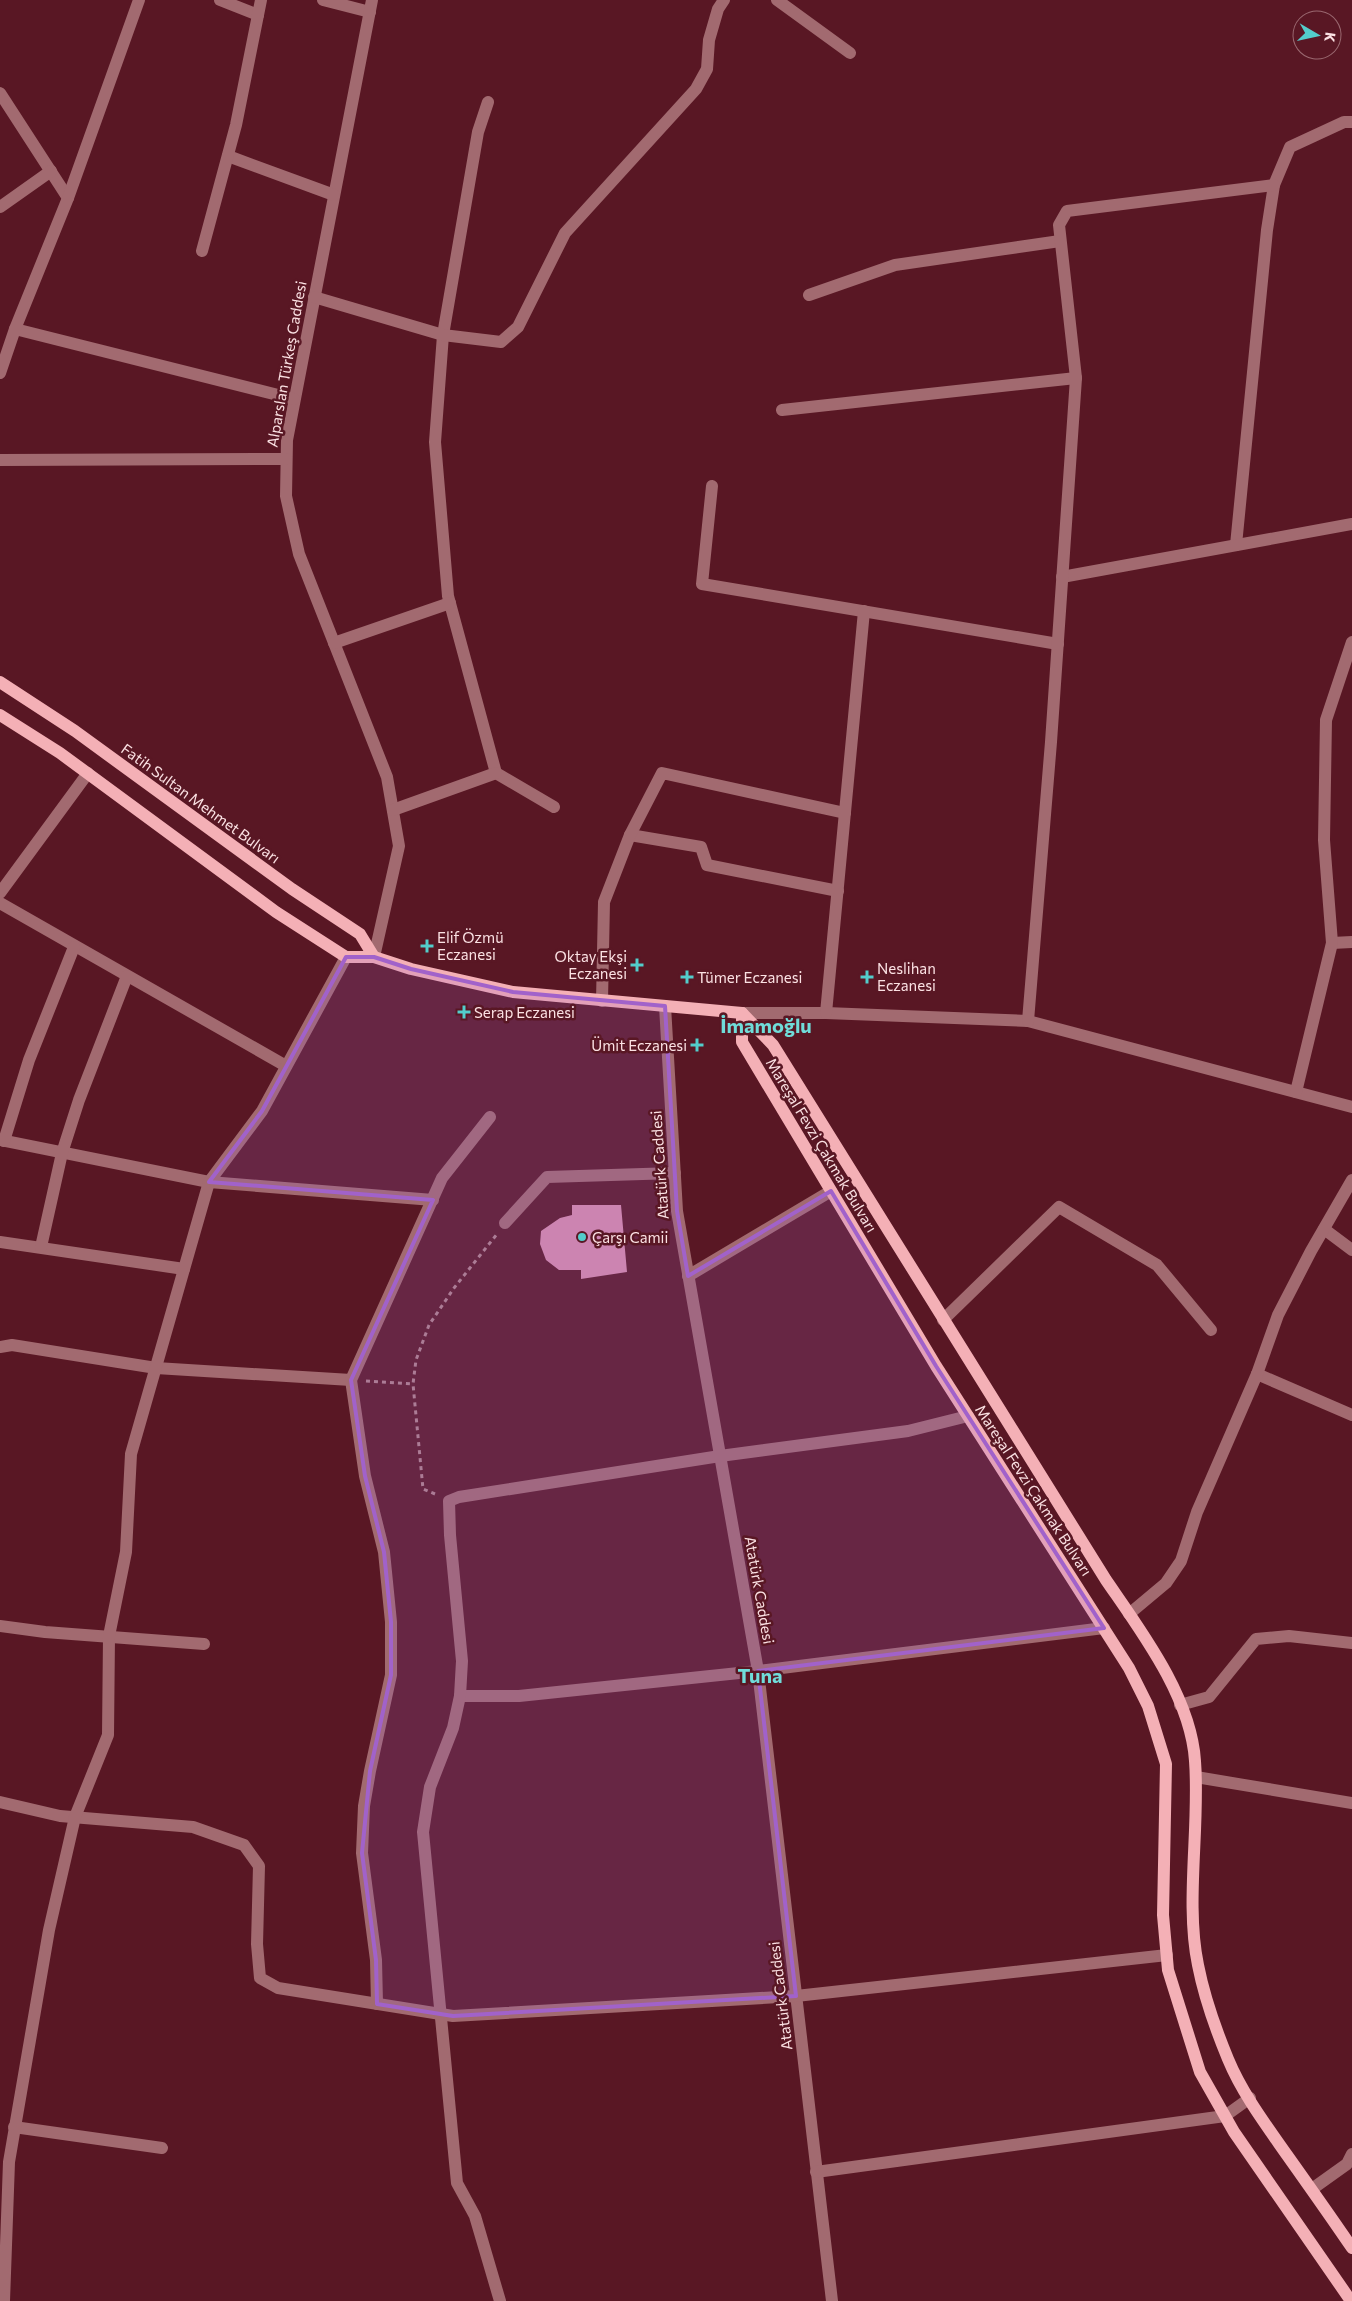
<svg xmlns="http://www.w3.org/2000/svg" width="1352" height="2301" viewBox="0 0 1352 2301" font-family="Commissioner,sans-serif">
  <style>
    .building { fill: #d78dac }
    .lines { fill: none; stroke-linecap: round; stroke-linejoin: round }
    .path { stroke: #af838a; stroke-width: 3; stroke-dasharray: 4 4; stroke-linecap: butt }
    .minor { stroke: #a26a70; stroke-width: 12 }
    .major { stroke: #f4b0b6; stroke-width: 12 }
    .marked { fill: #a162ca; fill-opacity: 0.2; stroke: #a162ca; stroke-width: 4; stroke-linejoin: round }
    .poi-dot { fill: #53cdcb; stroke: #591724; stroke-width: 2 }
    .labels { text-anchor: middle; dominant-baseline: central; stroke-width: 5; stroke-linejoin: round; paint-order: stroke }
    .street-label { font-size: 15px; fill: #fbe1e3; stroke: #591724 }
    .poi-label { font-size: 15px; fill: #fbe1e3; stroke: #591724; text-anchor: start }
    .district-label { font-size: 20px; font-weight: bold; fill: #70dcd9; stroke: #591724 }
  </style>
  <rect width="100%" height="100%" fill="#591724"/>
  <!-- building -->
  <path class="building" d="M572,1205H621L627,1272L581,1279V1270H559L546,1260L540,1244L541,1231L560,1218L572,1215Z"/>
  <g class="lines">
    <!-- path -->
    <g class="path">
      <path d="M366,1381L413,1384"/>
      <path d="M435,1494L423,1489L413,1384L416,1360L429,1325L454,1288L497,1234"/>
    </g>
    <!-- minor -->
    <g class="minor">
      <path d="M220,0L258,15"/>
      <path d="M323,0L370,12"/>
      <path d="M372,0L287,440L286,496L299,554L387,777L399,846L374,957"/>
      <path d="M777,0L850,53"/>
      <path d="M0,93L68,198"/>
      <path d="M488,102L478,132L443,335L435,442L448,596L496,773L554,807"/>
      <path d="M228,156L334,195"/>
      <path d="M0,207L51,171"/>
      <path d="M202,251L236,125L261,0"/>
      <path d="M809,295L895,265L1060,241"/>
      <path d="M314,297L443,335L501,342L518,327L565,233L696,89L707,69L709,40L718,9L724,0"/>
      <path d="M15,329L294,399"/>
      <path d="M0,373L15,329L68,198L139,0"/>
      <path d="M782,410L1076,378"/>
      <path d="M0,460L286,459"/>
      <path d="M712,486L702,584L1058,644"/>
      <path d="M1236,545L1267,230L1274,185L1290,147L1344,122H1352"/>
      <path d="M1062,577L1352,524"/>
      <path d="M334,643L450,603"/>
      <path d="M393,810L496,773"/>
      <path d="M630,835L701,847L707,865L838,891"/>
      <path d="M0,893L88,773"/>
      <path d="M0,903L286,1066"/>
      <path d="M1332,943L1352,942"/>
      <path d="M602,1001L604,902L630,835L662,773L845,813"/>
      <path d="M665,1006L677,1211L758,1671L832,2301"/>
      <path d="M742,1013H826L1028,1021L1352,1107"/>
      <path d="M826,1013L864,611"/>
      <path d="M1028,1021L1051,742L1076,378L1059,225L1067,211L1274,185"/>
      <path d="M1296,1092L1332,943L1324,840L1326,720L1352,642"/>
      <path d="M0,1140L209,1182L433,1200"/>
      <path d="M4,1141L29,1060L74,947"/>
      <path d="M505,1223L547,1177L675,1173"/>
      <path d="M1324,1229L1352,1250"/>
      <path d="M0,1242L184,1269"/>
      <path d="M41,1247L62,1153L79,1100L127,976"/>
      <path d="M688,1276L831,1191"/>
      <path d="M943,1320L1059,1207L1157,1265L1211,1330"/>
      <path d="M0,1347L12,1345L156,1368L351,1380"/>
      <path d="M1257,1374L1352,1415"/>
      <path d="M1129,1614L1166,1583L1181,1561L1197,1512L1257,1374L1278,1315L1311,1251L1352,1180"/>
      <path d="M0,1626L45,1632L204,1644"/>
      <path d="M460,1696H519L758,1671L1104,1628"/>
      <path d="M1180,1705L1209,1697L1256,1639L1289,1636L1352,1643"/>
      <path d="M1196,1777L1352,1803"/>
      <path d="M0,1802L60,1816L193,1827L244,1845L259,1866L257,1944L260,1978L278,1988L453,2016L796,1996L1167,1955"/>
      <path d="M377,2004L376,1960L362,1853L364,1806L370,1771L391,1675V1622L384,1552L365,1476L351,1380L442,1178L490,1117"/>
      <path d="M14,2127L162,2148"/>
      <path d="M816,2172L1225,2116L1250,2098"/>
      <path d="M1312,2189L1347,2164L1352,2154"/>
      <path d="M4,2301L9,2162L49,1930L75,1817L108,1735L109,1636L126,1552L131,1454L209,1182L262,1111L346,957"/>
      <path d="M500,2301L475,2216L457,2183L423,1832L430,1787L453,1728L460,1696L462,1661L450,1535L449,1501L459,1497L720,1456L908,1431L968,1416"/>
    </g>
    <!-- major -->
    <g class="major">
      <path d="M0,682L75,731L292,889L360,934L374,957"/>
      <path d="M0,715L60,753L276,912L346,957H374L411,969L513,992L742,1013"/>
      <path d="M742,1013V1042L936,1366L1129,1668L1148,1706L1166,1764L1163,1915L1168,1970L1200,2072L1234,2132L1351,2301"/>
      <path d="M742,1013L773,1045L1106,1580C1141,1631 1191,1697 1195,1761C1200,1826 1185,1903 1198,1965C1204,1996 1216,2030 1228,2059C1242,2093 1266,2125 1287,2155C1309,2186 1331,2217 1352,2248"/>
    </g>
  </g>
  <!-- marked area -->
  <path class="marked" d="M346,957H374L411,969L513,992L665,1006L677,1211L688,1276L831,1191L936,1366L1104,1628L758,1671L796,1996L453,2016L377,2004L376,1960L362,1853L370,1771L391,1675V1622L384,1552L365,1476L351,1380L433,1200L209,1182L262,1111Z"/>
  <!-- markers -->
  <g class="poi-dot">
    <path d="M424.5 938.5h5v5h5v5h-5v5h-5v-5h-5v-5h5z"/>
    <path d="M634.5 957.5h5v5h5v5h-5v5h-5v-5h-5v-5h5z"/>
    <path d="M684.5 969.5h5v5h5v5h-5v5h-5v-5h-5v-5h5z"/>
    <path d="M864.5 969.5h5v5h5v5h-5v5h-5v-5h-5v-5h5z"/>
    <path d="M461.5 1004.5h5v5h5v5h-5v5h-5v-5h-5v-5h5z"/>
    <path d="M694.5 1037.5h5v5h5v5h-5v5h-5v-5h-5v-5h5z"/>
    <circle cx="582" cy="1237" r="5"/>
  </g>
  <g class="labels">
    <!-- street labels -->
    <g class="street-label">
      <text transform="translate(286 364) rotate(-80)">Alparslan Türkeş Caddesi</text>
      <text transform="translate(201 803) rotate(36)">Fatih Sultan Mehmet Bulvarı</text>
      <text transform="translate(822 1145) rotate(59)">Mareşal Fevzi Çakmak Bulvarı</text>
      <text transform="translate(659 1165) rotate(-94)">Atatürk Caddesi</text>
      <text transform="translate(1034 1490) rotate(57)">Mareşal Fevzi Çakmak Bulvarı</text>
      <text transform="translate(760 1590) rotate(80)">Atatürk Caddesi</text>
      <text transform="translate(780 1996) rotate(-97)">Atatürk Caddesi</text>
    </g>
    <!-- poi labels -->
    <g class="poi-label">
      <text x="437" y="937">Elif Özmü<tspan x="437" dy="17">Eczanesi</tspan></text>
      <text x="627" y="956" text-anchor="end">Oktay Ekşi<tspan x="627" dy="17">Eczanesi</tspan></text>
      <text x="877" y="968">Neslihan<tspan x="877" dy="17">Eczanesi</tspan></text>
      <text x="697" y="977">Tümer Eczanesi</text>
      <text x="474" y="1012">Serap Eczanesi</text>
      <text x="687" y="1045" text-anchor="end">Ümit Eczanesi</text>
      <text x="592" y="1237">Çarşı Camii</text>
    </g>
    <!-- district labels -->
    <g class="district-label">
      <text x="766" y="1025">İmamoğlu</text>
      <text x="760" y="1675">Tuna</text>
    </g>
  </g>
  <!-- north arrow -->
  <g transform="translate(1317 35) rotate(99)"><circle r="24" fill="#591724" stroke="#9a6870"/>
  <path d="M0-4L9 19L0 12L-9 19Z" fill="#53cdcb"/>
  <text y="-8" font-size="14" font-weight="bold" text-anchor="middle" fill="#fbe1e3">K</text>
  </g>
</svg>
